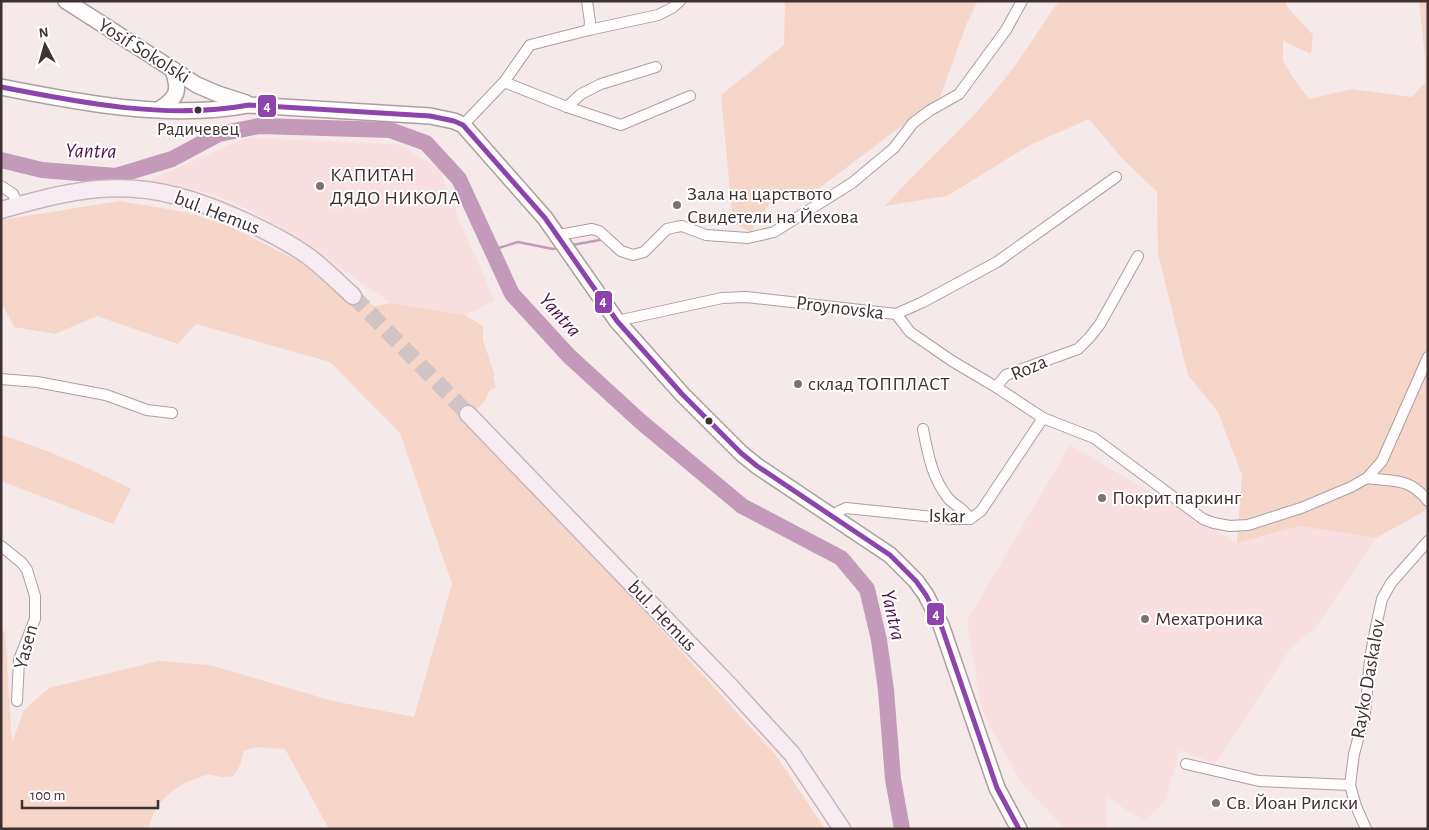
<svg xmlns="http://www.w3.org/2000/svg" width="1429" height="830" viewBox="0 0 1429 830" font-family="'Alegreya Sans',sans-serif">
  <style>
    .built { fill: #fadfe1 }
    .green { fill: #f6d6c8 }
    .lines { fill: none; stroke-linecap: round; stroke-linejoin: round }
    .stream { stroke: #c39ab9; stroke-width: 2.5 }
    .river { stroke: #c39ab9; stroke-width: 16 }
    .primary-tunnel { stroke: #d1c4c5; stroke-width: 16; stroke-dasharray: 16 8; stroke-linecap: butt }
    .street-casing { stroke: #ab9fa0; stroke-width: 12 }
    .secondary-casing { stroke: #ab9fa0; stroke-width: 18 }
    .primary-casing { stroke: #c9b5bb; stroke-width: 19 }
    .street { stroke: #fefcfc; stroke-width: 10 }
    .secondary { stroke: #fefcfc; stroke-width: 15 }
    .primary { stroke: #f7ecf1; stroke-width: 16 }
    .bus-1-casing { stroke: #fff; stroke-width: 9 }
    .bus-1 { stroke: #8e44ad; stroke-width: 5 }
    .bus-dot { fill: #3f3031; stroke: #fff; stroke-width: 2 }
    .poi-dot { fill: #7f7172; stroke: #fff; stroke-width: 2 }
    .labels { text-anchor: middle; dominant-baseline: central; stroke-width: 4; stroke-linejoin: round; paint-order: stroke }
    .bus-label { font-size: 19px; fill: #3f3031; stroke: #fff }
    .street-label { font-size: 20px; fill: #3f3031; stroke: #fff }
    .poi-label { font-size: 20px; fill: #3f3031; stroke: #fff; text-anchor: start }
    .water-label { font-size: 21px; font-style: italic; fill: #52104b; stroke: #fff }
    .line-badge { stroke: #fff; stroke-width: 2 }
    .badge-label { font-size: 14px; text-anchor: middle; font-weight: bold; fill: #fff }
  </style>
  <rect width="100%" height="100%" fill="#f6e9ea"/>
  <!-- built -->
  <g class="built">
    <path d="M246,138L397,144L440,169L462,227L495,301L465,315L391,303L365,286L308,245L251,211L216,195L148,181Z"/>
    <path d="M1070,445L1237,543L1300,525L1376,538L1314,630L1292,646L1215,764L1180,750L1165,802L1144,821L1107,797L1106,829H1065L1021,782L982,711L967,621Z"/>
  </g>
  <!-- green -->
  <g class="green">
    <path d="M785,1H978L967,23L940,97L806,198L776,194L751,232L733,223L721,95L784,45Z"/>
    <path d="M1059,1H1285L1288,8L1313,35L1311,54L1283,41V61L1298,85L1309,99L1352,89L1412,97L1425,83V58L1419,1H1428V509L1376,538L1300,526L1237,543L1242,475L1218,412L1188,375L1158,254L1157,192L1121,157L1089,119L1030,145L947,196L885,206C922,165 964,129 999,86C1021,60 1039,29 1059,1Z"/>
    <path d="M120,201L185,212L231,227L300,262L375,306L391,303L465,315L483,326V340L495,376L493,377L496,388L490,390L485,401L466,420L527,483L775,754L825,829H329L285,749L257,747L244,751L240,765L234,776C231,776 226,777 222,777C217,777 212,774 207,775C177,783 156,799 148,829H1V629L5,632L12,743L24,710L49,688L158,661L210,665L333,701L414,717L452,584L400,433L330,362L196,324L178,344L97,316L55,334L14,327L4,307H1V220Z"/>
    <path d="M1,435C46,449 90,468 131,489L113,524L1,481Z"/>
  </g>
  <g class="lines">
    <!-- stream -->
    <g class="stream">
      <path d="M572,245L600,240"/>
      <path d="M492,250L518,242L553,249L559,248"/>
    </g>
    <!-- river -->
    <path class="river" d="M1,160L42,170L116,176L172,159L219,134L259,126L390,130L426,143L459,179L512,294L569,356L640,421L742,506L841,558L867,589L879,640L886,690L893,779L902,829"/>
    <!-- primary-tunnel -->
    <path class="primary-tunnel" d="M353,296L468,414"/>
    <!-- street casing -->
    <g class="street-casing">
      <g id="street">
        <path d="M587,1L590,22L589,30"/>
        <path d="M504,82L567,107L621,125L690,96"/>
        <path d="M567,107L581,94L601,84L656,67"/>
        <path d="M463,125L504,82L530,45L589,30L658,15L672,8L680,1"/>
        <path d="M1,186L13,194L18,205"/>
        <path d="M559,235L592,229L599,231L621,251L633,255L644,252L667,229L676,227L682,226L706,235L748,238L774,232L852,183L894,148L913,123L929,111L959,94L1006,30L1022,1"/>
        <path d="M896,314L910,332L952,361L996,387L1006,375L1078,349L1090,337L1100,324L1138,256"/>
        <path d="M617,321L722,298L746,297L896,314L923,302L997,262L1116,177"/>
        <path d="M1,379L37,382L106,395L147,410L172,413"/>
        <path d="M996,387L1043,418L1094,438L1203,519L1214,523L1230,526L1248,525L1301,508L1351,487L1367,478L1382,461L1428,357"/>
        <path d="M923,429C928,454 932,478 948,498C955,506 965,509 970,519"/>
        <path d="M1367,478C1394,482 1409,477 1428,501"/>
        <path d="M833,518L839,511L846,508L954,519H970L981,511L1043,418"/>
        <path d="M1,546L22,563L27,570L35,596V619L19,660L17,701"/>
        <path d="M1186,764L1259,781L1350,785"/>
        <path d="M1366,829L1356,806L1350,785L1354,754L1365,713L1370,659L1375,631L1382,599L1391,583L1428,541"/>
      </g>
    </g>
    <!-- secondary casing -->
    <g class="secondary-casing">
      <g id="secondary">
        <path d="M66,1L197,85L218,94L246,103"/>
        <path d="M1,87C82,103 168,120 249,105L430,116L454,121L463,125L545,218L617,321L682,394L741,453L757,466L890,555L916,581L926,595L941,625L997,788L1019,829"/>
        <path d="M160,109C178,97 180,91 173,70"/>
      </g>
    </g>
    <!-- primary casing -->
    <g class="primary-casing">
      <g id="primary">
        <path d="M1,210C33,201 65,192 98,189C123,187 152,189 177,196C216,206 275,233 308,256C324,268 339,283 353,296"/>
        <path d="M468,414L730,686L792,754L842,829"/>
      </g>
    </g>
    <!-- street -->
    <use href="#street" class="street"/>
    <!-- secondary -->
    <use href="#secondary" class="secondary"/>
    <!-- primary -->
    <use href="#primary" class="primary"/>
    <!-- bus-1 casing -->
    <g class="bus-1-casing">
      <path id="bus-1" d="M1,87C82,103 168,120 249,105L430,116L454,121L463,125L545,218L617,321L682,394L741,453L757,466L890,555L916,581L926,595L941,625L997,788L1019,829"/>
    </g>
    <!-- bus-1 -->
    <use href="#bus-1" class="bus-1"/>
  </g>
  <!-- markers -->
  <g class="bus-dot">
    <circle cx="198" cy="110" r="4.5"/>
    <circle cx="709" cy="421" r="4.5"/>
  </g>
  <g class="poi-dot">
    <circle cx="320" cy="186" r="5"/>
    <circle cx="677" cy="205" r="5"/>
    <circle cx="798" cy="384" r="5"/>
    <circle cx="1102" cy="498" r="5"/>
    <circle cx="1145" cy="619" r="5"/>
    <circle cx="1216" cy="803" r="5"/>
  </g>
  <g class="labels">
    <!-- bus labels -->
    <g class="bus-label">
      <text x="198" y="129">Радичевец</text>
    </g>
    <!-- street labels -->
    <g class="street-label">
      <text transform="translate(144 51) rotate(32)">Yosif Sokolski</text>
      <text transform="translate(217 213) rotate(21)">bul. Hemus</text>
      <text transform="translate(840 308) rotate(7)">Proynovska</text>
      <text transform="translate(1029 368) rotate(-23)">Roza</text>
      <text transform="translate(947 516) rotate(1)">Iskar</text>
      <text transform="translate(662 616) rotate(46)">bul. Hemus</text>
      <text transform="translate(26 647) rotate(-75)">Yasen</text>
      <text transform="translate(1368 679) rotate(-80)">Rayko Daskalov</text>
    </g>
    <!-- poi labels -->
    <g class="poi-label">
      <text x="330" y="175">КАПИТАН<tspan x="330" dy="23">ДЯДО НИКОЛА</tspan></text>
      <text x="687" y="194">Зала на царството<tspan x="687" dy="23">Свидетели на Йехова</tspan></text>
      <text x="808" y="384">склад ТОППЛАСТ</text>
      <text x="1112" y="498">Покрит паркинг</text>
      <text x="1155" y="619">Мехатроника</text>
      <text x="1226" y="803">Св. Йоан Рилски</text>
    </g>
    <!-- water labels -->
    <g class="water-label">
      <text transform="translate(91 151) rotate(1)">Yantra</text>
      <text transform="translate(560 315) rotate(48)">Yantra</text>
      <text transform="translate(893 615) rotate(77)">Yantra</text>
    </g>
  </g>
  <g class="line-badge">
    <rect x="257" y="94" width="20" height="24" rx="5" fill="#8e44ad"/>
    <rect x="594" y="290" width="19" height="24" rx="5" fill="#8e44ad"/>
    <rect x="926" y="602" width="19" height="24" rx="5" fill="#8e44ad"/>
  </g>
  <g class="badge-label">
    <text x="267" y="111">4</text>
    <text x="603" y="306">4</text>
    <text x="936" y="619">4</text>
  </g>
  <!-- border -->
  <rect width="1429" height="830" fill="none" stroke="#3f3031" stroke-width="5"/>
  <!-- north arrow -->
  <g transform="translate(45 45) rotate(354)" stroke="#ffffff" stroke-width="4" paint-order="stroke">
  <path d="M0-4L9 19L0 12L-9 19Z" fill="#3f3031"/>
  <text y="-8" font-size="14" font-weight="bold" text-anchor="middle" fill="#3f3031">N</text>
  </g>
  <!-- scale -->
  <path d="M22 800v8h136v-8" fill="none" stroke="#3f3031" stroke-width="2.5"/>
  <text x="30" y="800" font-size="15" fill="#3f3031" stroke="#ffffff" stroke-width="4" paint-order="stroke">100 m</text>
</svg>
